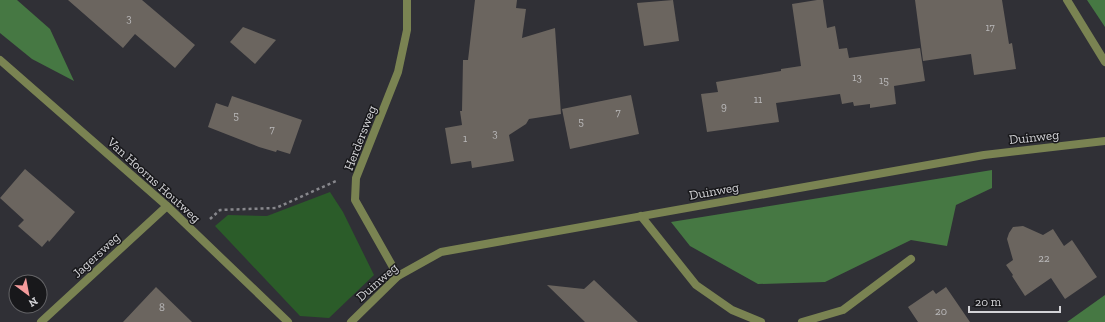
<svg xmlns="http://www.w3.org/2000/svg" width="1105" height="322" viewBox="0 0 1105 322" font-family="'Zilla Slab',serif">
  <style>
    .green { fill: #2b5c29 }
    .forest { fill: #467843 }
    .building { fill: #6b655f }
    .lines { fill: none; stroke-linecap: round; stroke-linejoin: round }
    .path { stroke: #87878c; stroke-width: 2.5; stroke-dasharray: 3 3; stroke-linecap: butt }
    .lane { stroke: #7a8352; stroke-width: 8 }
    .street { stroke: #7a8352; stroke-width: 8 }
    .labels { text-anchor: middle; dominant-baseline: central; stroke-width: 3; stroke-linejoin: round; paint-order: stroke }
    .number-label { font-size: 11px; fill: #b9b8b9 }
    .street-label { font-size: 13px; fill: #d3d3d7; stroke: #18181b }
  </style>
  <rect width="100%" height="100%" fill="#303036"/>
  <!-- green -->
  <path class="green" d="M330,192L343,212L374,275L329,318L300,316L215,226L228,215L267,216Z"/>
  <!-- forest -->
  <g class="forest">
    <path d="M0,0H17L50,29L74,81L32,59L0,33Z"/>
    <path d="M1087,0H1105V27Z"/>
    <path d="M992,170V188L956,205L947,246L911,240L825,282L758,284L690,246L671,222Z"/>
    <path d="M1105,295V322H1067Z"/>
  </g>
  <!-- building -->
  <g class="building">
    <path d="M68,0H142L195,45L175,68L135,34L123,48Z"/>
    <path d="M475,0H517L516,8L526,9L522,38L555,28L561,114L529,119L526,124L509,135L514,161L472,168L471,161L451,164L445,128L462,125L460,111H462L463,60H468Z"/>
    <path d="M673,0L679,41L644,46L637,3Z"/>
    <path d="M817,0H823L827,28L835,26L839,49L847,48L849,58L920,48L925,81L894,86L896,104L870,108V104L854,106L853,102L842,104L840,94L776,103L779,122L707,132L701,94L718,92L716,82L781,71V69L801,66L792,4Z"/>
    <path d="M915,0H1002L1009,44L1012,43L1016,69L974,75L971,54L923,61Z"/>
    <path d="M243,27L276,40L255,64L230,42Z"/>
    <path d="M631,95L639,134L570,149L562,109Z"/>
    <path d="M232,96L302,120L290,154L277,150L276,152L259,147L208,127L216,103L228,107Z"/>
    <path d="M25,169L75,212L49,242L48,240L42,247L18,226L24,220L0,198Z"/>
    <path d="M1023,226L1043,235L1053,229L1064,246L1072,240L1097,277L1065,299L1051,278L1025,296L1012,276L1013,275L1006,265L1013,260L1007,239L1009,233L1013,227Z"/>
    <path d="M594,280L638,322H585L547,285L584,289Z"/>
    <path d="M156,287L192,322H123Z"/>
    <path d="M946,287L970,322H918L908,307L933,290L936,294Z"/>
  </g>
  <g class="lines">
    <!-- path -->
    <path class="path" d="M210,219L220,210L276,208L336,181"/>
    <!-- lane -->
    <g class="lane">
      <path d="M641,216L696,285L732,310L761,322"/>
      <path d="M802,322L843,310L911,259"/>
    </g>
    <!-- street -->
    <g class="street">
      <path d="M1067,0L1105,62"/>
      <path d="M0,60L167,206L288,322"/>
      <path d="M398,276L355,200L356,178L398,72L407,30V0"/>
      <path d="M41,322L167,206"/>
      <path d="M351,322L398,276L441,252L984,155L1105,141"/>
    </g>
  </g>
  <g class="labels">
    <!-- number labels -->
    <g class="number-label">
      <text x="129" y="18">3</text>
      <text x="990" y="27">17</text>
      <text x="857" y="77">13</text>
      <text x="884" y="80">15</text>
      <text x="758" y="99">11</text>
      <text x="724" y="106">9</text>
      <text x="618" y="112">7</text>
      <text x="236" y="115">5</text>
      <text x="581" y="121">5</text>
      <text x="272" y="129">7</text>
      <text x="495" y="133">3</text>
      <text x="465" y="138">1</text>
      <text x="1044" y="258">22</text>
      <text x="162" y="307">8</text>
      <text x="941" y="311">20</text>
    </g>
    <!-- street labels -->
    <g class="street-label">
      <text transform="translate(1034 137) rotate(-6)">Duinweg</text>
      <text transform="translate(360 138) rotate(-69)">Herdersweg</text>
      <text transform="translate(154 180) rotate(42)">Van Hoorns Houtweg</text>
      <text transform="translate(714 191) rotate(-10)">Duinweg</text>
      <text transform="translate(96 255) rotate(-43)">Jagersweg</text>
      <text transform="translate(377 282) rotate(-41)">Duinweg</text>
    </g>
  </g>
  <!-- north arrow -->
  <g transform="translate(28 294) rotate(148)"><circle r="19" fill="#18181b" stroke="#636366"/>
  <path d="M0-3L7 15L0 10L-7 15Z" fill="#f59b9c"/>
  <text y="-6" font-size="11" font-weight="bold" text-anchor="middle" fill="#d3d3d7">N</text>
  </g>
  <!-- scale -->
  <path d="M969 306v6h91v-6" fill="none" stroke="#d3d3d7" stroke-width="2"/>
  <text x="975" y="306" font-size="12" fill="#d3d3d7" stroke="#18181b" stroke-width="3" paint-order="stroke">20 m</text>
</svg>
